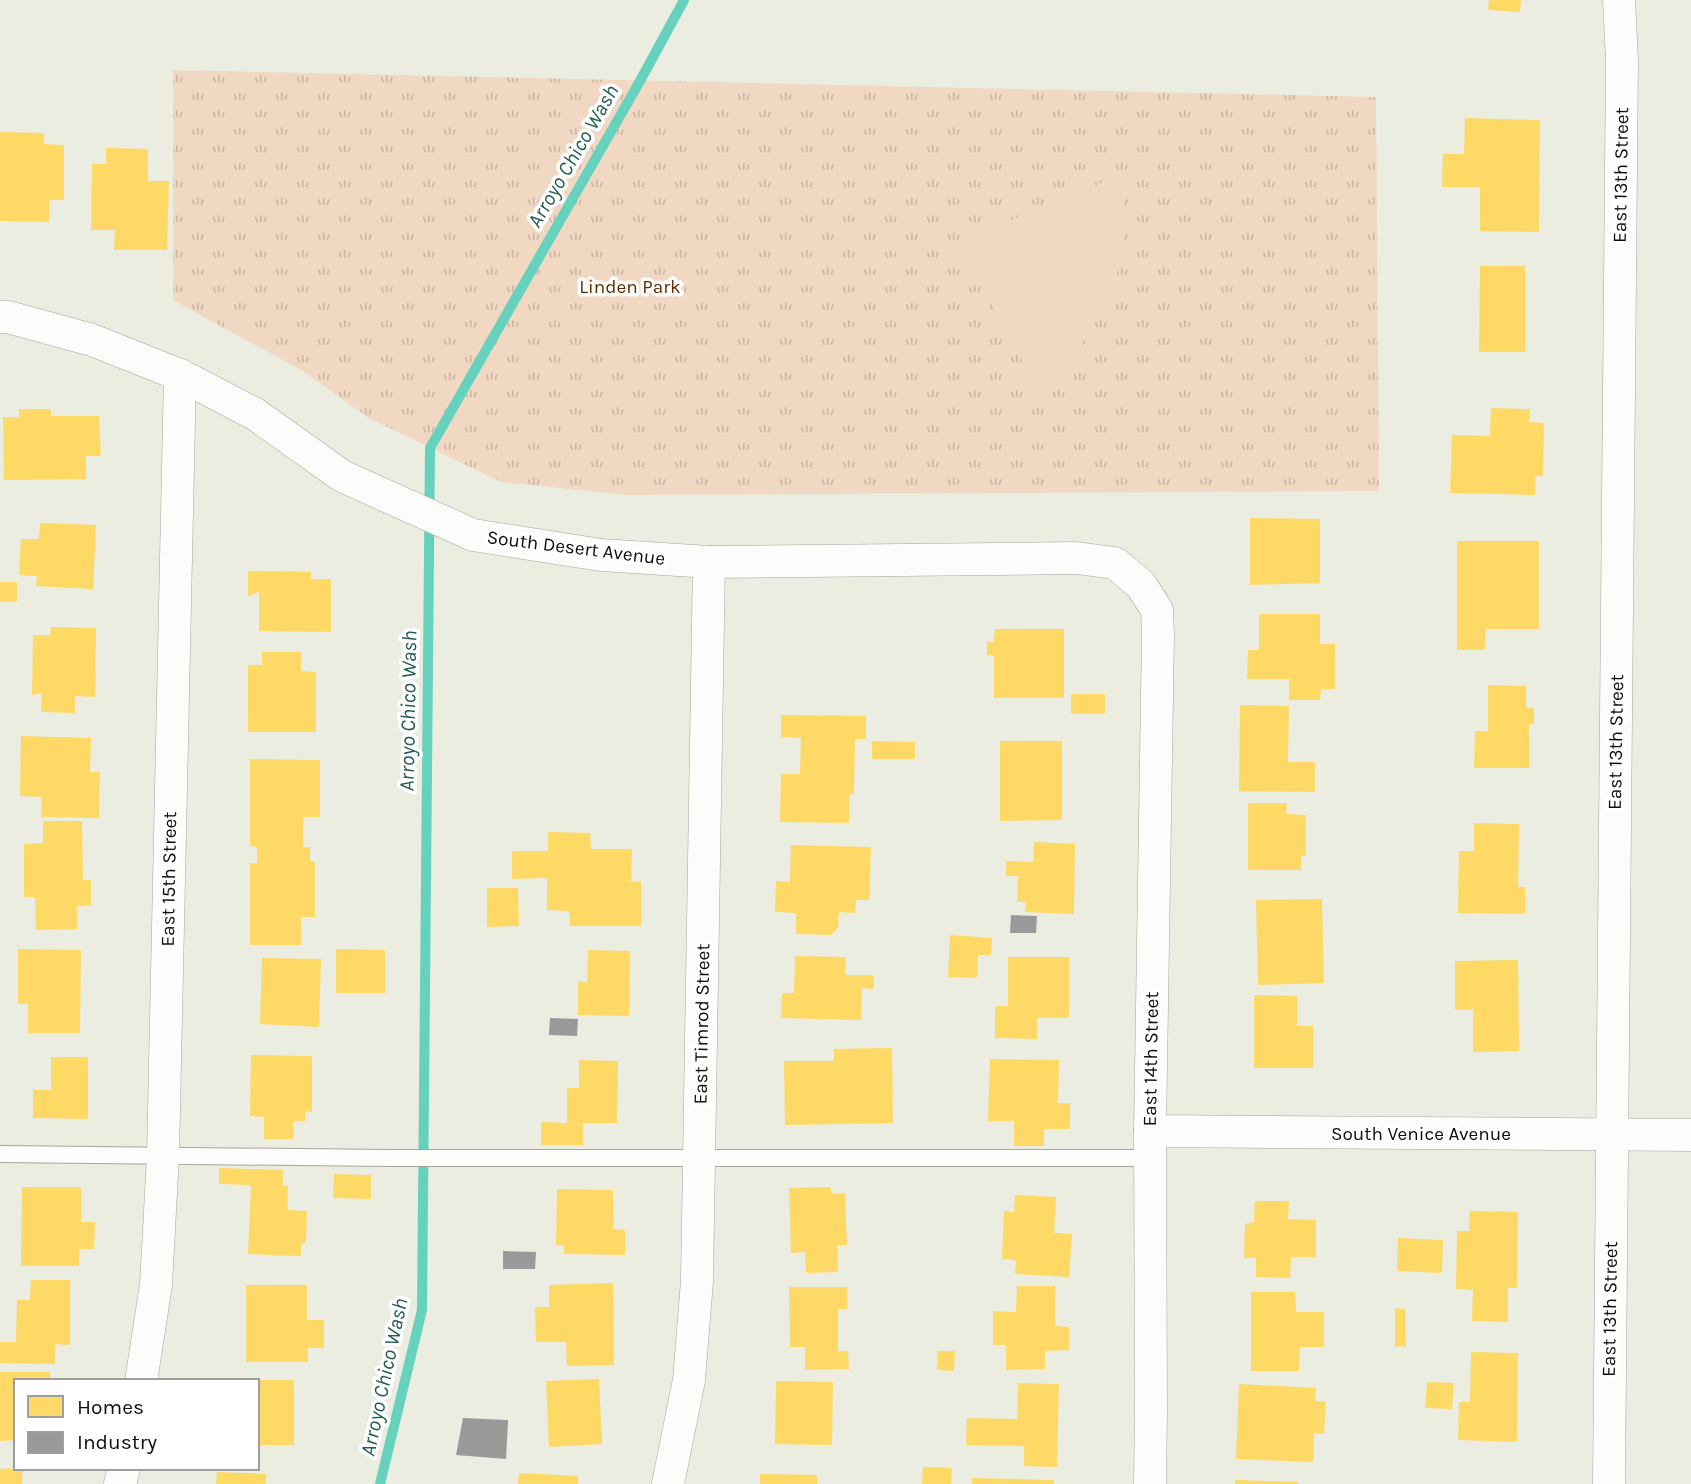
<svg xmlns="http://www.w3.org/2000/svg" width="1691" height="1484" viewBox="0 0 1691 1484" font-family="Karla,sans-serif">
  <style>
    .park { fill: url(#park-tufts) }
    .pitch { fill: #f0d8c3 }
    .homes { fill: #ffd966 }
    .industry { fill: #999 }
    .lines { fill: none; stroke-linecap: round; stroke-linejoin: round }
    .stream { stroke: #66d2be; stroke-width: 10 }
    .service-casing { stroke: #a4a79c; stroke-width: 18 }
    .minor-casing { stroke: #a4a79c; stroke-width: 33 }
    .service { stroke: #fcfcfa; stroke-width: 16 }
    .minor { stroke: #fcfcfa; stroke-width: 32 }
    .labels { text-anchor: middle; dominant-baseline: central; stroke-width: 7; stroke-linejoin: round; paint-order: stroke }
    .street-label { font-size: 19px; fill: #0d0e07; stroke: #fff }
    .park-label { font-size: 19px; fill: #612b00; stroke: #fff }
    .water-label { font-size: 21px; font-style: italic; fill: #235c53; stroke: #fff }
  </style>
  <defs>
    <pattern id="park-tufts" width="24" height="20" patternUnits="userSpaceOnUse" patternTransform="scale(1.75)"><rect width="24" height="20" fill="#f0d8c3"/><path d="M3 7l-1-3M5 7V3M7 7l1-3M15 17l-1-3M17 17v-4M19 17l1-3" fill="none" stroke="#cdb8a6"/></pattern>
  </defs>
  <rect width="100%" height="100%" fill="#eaede0"/>
  <!-- park -->
  <path class="park" d="M173,70L1376,97L1379,491L628,495L501,482L369,418L301,370L173,300Z"/>
  <!-- pitch -->
  <path class="pitch" d="M1119,176L1124,197L1123,247L1112,293L1080,348L1036,385L964,254L972,236Z"/>
  <!-- homes -->
  <g class="homes">
    <path d="M1489,0H1521L1520,12L1488,10Z"/>
    <path d="M1465,118L1540,120L1539,232L1480,231V187H1442L1443,154H1464Z"/>
    <path d="M0,132L44,133V144L64,145V200H49V222L0,221Z"/>
    <path d="M106,148L148,149V181H169L167,250H114L115,230H91L92,164H106Z"/>
    <path d="M1480,266H1525V352H1479Z"/>
    <path d="M1491,408L1530,409L1529,422L1544,423L1543,476H1535V495L1450,493L1452,435L1490,436Z"/>
    <path d="M19,409H51V416H99L101,456H86V479L4,480L3,417H19Z"/>
    <path d="M1250,518L1320,519V583L1250,585Z"/>
    <path d="M40,523L96,525L93,589L36,586L37,576L19,575L21,539H39Z"/>
    <path d="M1457,541H1539V629H1486L1485,650H1457Z"/>
    <path d="M248,571L311,572V579H331V632L259,631V592L248,596Z"/>
    <rect x="0" y="582" width="17" height="20"/>
    <path d="M1259,614H1320V644H1335V689H1321L1320,700H1289V679H1247L1248,650H1259Z"/>
    <path d="M51,627L96,628L95,697L75,696V713L41,712L42,693L32,695L33,635H50Z"/>
    <path d="M995,629H1064V698H994V655H987V642H994Z"/>
    <path d="M262,652H301V671L316,672V732H248V665H262Z"/>
    <path d="M1488,685L1526,686V707L1534,708V724L1529,723V768H1474L1475,731H1488Z"/>
    <rect x="1071" y="694" width="34" height="20"/>
    <path d="M1240,705L1289,706L1288,762H1315V792L1239,791Z"/>
    <path d="M781,715L866,716V739H855L854,794H849V823L780,822L781,774H800L801,738L781,737Z"/>
    <path d="M21,736L91,738L90,772H100L99,818L41,817L42,797L20,796Z"/>
    <path d="M872,741L915,742V759H872Z"/>
    <path d="M1000,741H1062V820L1000,821Z"/>
    <path d="M250,759L320,760V817H303V847H310V860L315,862V917H301V945H250V863H257V847L250,846Z"/>
    <path d="M1248,803H1287L1286,814L1306,815V856H1301V870H1248Z"/>
    <path d="M43,821H82L83,880H91V905L77,906V929L36,930L35,897H24V844L43,843Z"/>
    <path d="M1474,823L1519,824L1518,887H1525V914L1458,913L1459,851H1474Z"/>
    <path d="M548,832L590,833L591,849H632L631,882L641,881V926H570L569,911L547,910V878L512,879V851H548Z"/>
    <path d="M1034,842L1075,844L1074,914L1025,912L1026,902H1017L1018,876H1006V861L1033,862Z"/>
    <path d="M791,845L871,847L869,900H856L855,913L839,912L838,928L831,935L796,934V913L775,912L776,881L790,882Z"/>
    <path d="M487,888H518L519,926L487,927Z"/>
    <path d="M1322,899L1324,983L1258,985L1256,900Z"/>
    <path d="M950,935L992,938L991,955H978L977,978L948,977Z"/>
    <path d="M18,949L81,950L80,1033H28V1004H18Z"/>
    <path d="M336,949L385,950V993H336Z"/>
    <path d="M588,950L630,951L629,1016L578,1015V981L587,983Z"/>
    <path d="M795,956L846,957L845,975H874V989L862,988L861,1020L781,1018L782,993H794Z"/>
    <path d="M1008,957H1069V1018H1037V1039L995,1038V1006H1008Z"/>
    <path d="M262,958L321,959L319,1027L260,1024Z"/>
    <path d="M1518,960L1519,1051L1473,1052V1010H1455V961Z"/>
    <path d="M1254,995L1297,996V1026H1313V1068H1254Z"/>
    <path d="M892,1048L893,1123L785,1125L784,1061H834V1049Z"/>
    <path d="M251,1055L312,1056V1112L305,1111V1121H293V1139H264V1117L250,1116Z"/>
    <path d="M51,1057H88V1119L33,1118V1090H51Z"/>
    <path d="M990,1059L1059,1060L1058,1103H1070V1129H1044V1146H1014V1121H988Z"/>
    <path d="M579,1060L618,1061L617,1123H583V1145H541V1122L567,1123V1088H579Z"/>
    <path d="M219,1168L283,1170V1186H288L287,1210L307,1211L306,1242L301,1245V1256L248,1254L251,1185L219,1184Z"/>
    <path d="M334,1174L371,1175V1199L333,1198Z"/>
    <path d="M22,1187H81V1222H95L94,1249H79V1266H21Z"/>
    <path d="M831,1187V1194L845,1193L847,1245H837L838,1272L806,1273L805,1252L791,1253L789,1188Z"/>
    <path d="M557,1189L613,1190V1229L625,1230V1255L564,1254V1245H556Z"/>
    <path d="M1015,1195L1056,1197L1054,1233L1072,1234L1069,1277L1015,1274L1016,1260L1002,1259L1004,1211L1014,1212Z"/>
    <path d="M1255,1201H1289L1288,1219L1316,1220V1257H1291L1290,1278L1256,1277V1258H1244L1245,1224L1254,1222Z"/>
    <path d="M1470,1211L1518,1212L1517,1288H1508V1322L1472,1321L1473,1290L1456,1289L1457,1231H1469Z"/>
    <path d="M1398,1238L1443,1240L1442,1273L1397,1271Z"/>
    <path d="M31,1280H70V1345L55,1344V1364L0,1363V1342H16L17,1300H30Z"/>
    <path d="M613,1283L614,1365L567,1366L566,1342H536L535,1307H549V1285Z"/>
    <path d="M246,1285H307V1320H324V1348H308V1362H246Z"/>
    <path d="M1017,1286H1055V1326L1069,1327V1350L1045,1351V1369L1006,1370V1345H993V1311L1016,1312Z"/>
    <path d="M789,1287H847V1309H838V1351H848L849,1369L805,1370V1347H790Z"/>
    <path d="M1251,1292H1295L1296,1312H1324V1347H1300L1299,1371H1251Z"/>
    <path d="M1395,1308L1405,1309L1406,1346L1395,1347Z"/>
    <path d="M938,1351H955L954,1371L937,1370Z"/>
    <path d="M1471,1352L1518,1353L1517,1442L1458,1440L1459,1402H1470Z"/>
    <path d="M0,1372H50V1381H16V1440L0,1441Z"/>
    <path d="M599,1379L602,1444L549,1447L546,1381Z"/>
    <rect x="257" y="1380" width="37" height="65"/>
    <path d="M776,1381L833,1382L832,1445L775,1444Z"/>
    <path d="M1427,1382L1454,1383L1452,1409L1425,1408Z"/>
    <path d="M1018,1383L1059,1384L1057,1467L1024,1466V1446L966,1445L967,1418L1017,1419Z"/>
    <path d="M1239,1384L1316,1388L1315,1401L1326,1402L1324,1434L1314,1433L1313,1462L1236,1459Z"/>
    <path d="M923,1467L952,1468L951,1484H922Z"/>
    <path d="M22,1468V1484H0V1469Z"/>
    <path d="M217,1472L266,1474V1484H216Z"/>
    <path d="M519,1473L578,1476V1484H518Z"/>
    <path d="M760,1474L817,1475V1484H760Z"/>
    <path d="M972,1478L1054,1480V1484H972Z"/>
    <path d="M1235,1480L1298,1482V1484H1235Z"/>
  </g>
  <!-- industry -->
  <g class="industry">
    <path d="M1011,915L1037,916L1036,933H1010Z"/>
    <path d="M550,1018L578,1019L577,1036L549,1035Z"/>
    <path d="M503,1251L536,1252L535,1269H503Z"/>
    <path d="M463,1418L508,1420L506,1459L456,1455Z"/>
  </g>
  <g class="lines">
    <!-- stream -->
    <path class="stream" d="M380,1484L422,1310L430,448L640,81L684,0"/>
    <!-- service casing -->
    <g class="service-casing">
      <path id="service" d="M0,1154L389,1158H1150"/>
    </g>
    <!-- minor casing -->
    <g class="minor-casing">
      <g id="minor">
        <path d="M0,317H8L92,340L180,375L255,414L342,476L473,535L601,555L709,562L1076,558L1115,563L1141,585L1157,610L1158,635L1150,1131L1151,1412L1150,1484"/>
        <path d="M1150,1131L1691,1135"/>
        <path d="M141,1381L156,1285L163,1156L180,375"/>
        <path d="M120,1484L124,1468"/>
        <path d="M668,1484L689,1380L697,1281L709,562"/>
        <path d="M1609,1484L1622,61L1619,0"/>
      </g>
    </g>
    <!-- service -->
    <use href="#service" class="service"/>
    <!-- minor -->
    <use href="#minor" class="minor"/>
  </g>
  <g class="labels">
    <!-- street labels -->
    <g class="street-label">
      <text transform="translate(1621 175) rotate(-89)">East 13th Street</text>
      <text transform="translate(576 548) rotate(7)">South Desert Avenue</text>
      <text transform="translate(1616 742) rotate(-89)">East 13th Street</text>
      <text transform="translate(169 879) rotate(-89)">East 15th Street</text>
      <text transform="translate(702 1024) rotate(-89)">East Timrod Street</text>
      <text transform="translate(1151 1059) rotate(-89)">East 14th Street</text>
      <text x="1421" y="1134">South Venice Avenue</text>
      <text transform="translate(1610 1309) rotate(-89)">East 13th Street</text>
    </g>
    <!-- park labels -->
    <g class="park-label">
      <text x="630" y="287">Linden Park</text>
    </g>
    <!-- water labels -->
    <g class="water-label">
      <text transform="translate(573 156) rotate(-60)">Arroyo Chico Wash</text>
      <text transform="translate(408 711) rotate(-89)">Arroyo Chico Wash</text>
      <text transform="translate(384 1377) rotate(-78)">Arroyo Chico Wash</text>
    </g>
  </g>
  <!-- legend -->
  <rect x="14" y="1379" width="245" height="91" fill="#ffffff" stroke="#9e9f9c" stroke-width="2"/>
  <rect x="28" y="1396" width="35" height="21" fill="#ffd966" stroke="#9e9f9c" stroke-width="2"/>
  <text x="77" y="1414" font-size="21" fill="#0d0e07">Homes</text>
  <rect x="28" y="1432" width="35" height="21" fill="#999999" stroke="#9e9f9c" stroke-width="2"/>
  <text x="77" y="1449" font-size="21" fill="#0d0e07">Industry</text>
</svg>
